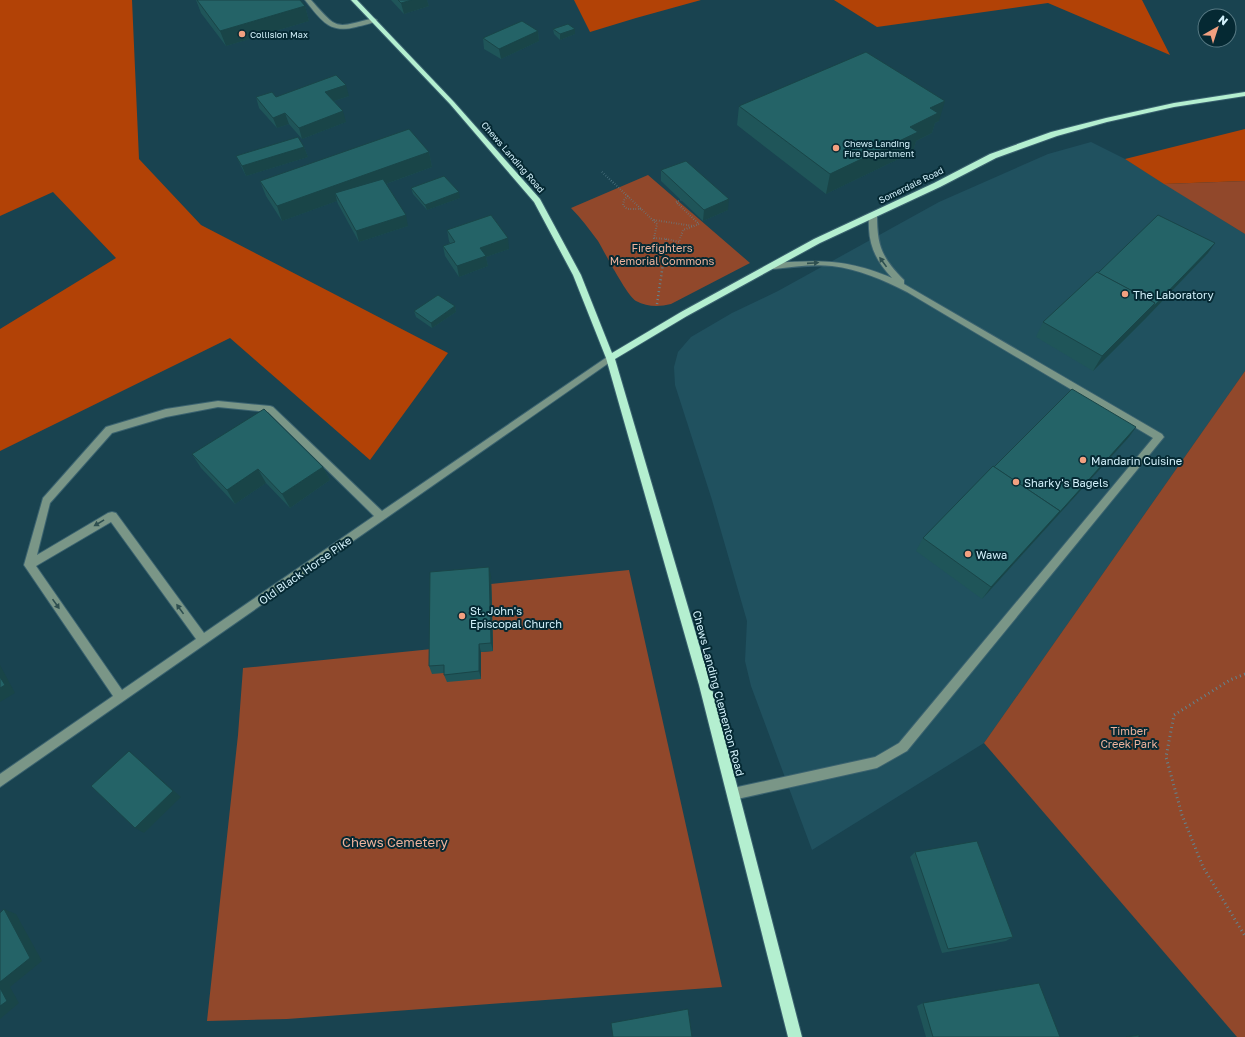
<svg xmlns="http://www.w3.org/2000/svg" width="1245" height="1037" viewBox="0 0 1245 1037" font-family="'Golos Text',sans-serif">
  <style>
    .built { fill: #20515f }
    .green { fill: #91482b }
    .forest { fill: #b24206 }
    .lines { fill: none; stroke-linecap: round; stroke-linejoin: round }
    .minor-casing { stroke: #3a626f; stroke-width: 2 }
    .major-casing { stroke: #3a626f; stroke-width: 2 }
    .path-far2 { stroke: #618692; stroke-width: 2; stroke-dasharray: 0.5 2; stroke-linecap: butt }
    .path-far1 { stroke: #618692; stroke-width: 2.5; stroke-dasharray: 1 3; stroke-linecap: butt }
    .path { stroke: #618692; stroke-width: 3; stroke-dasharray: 1 3.5; stroke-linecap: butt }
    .minor { fill: #7a9687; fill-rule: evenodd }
    .major { fill: #b4efd0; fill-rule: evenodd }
    .wall { fill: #1f5559 }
    .shaded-wall { fill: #194548 }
    .building { fill: #246367; stroke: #194548 }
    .oneway { fill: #2e4f50 }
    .poi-dot { fill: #f2a080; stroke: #052933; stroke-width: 1.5 }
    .labels { text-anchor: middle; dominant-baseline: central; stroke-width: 4; stroke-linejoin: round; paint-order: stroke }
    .far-poi-label { font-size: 9px; fill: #d3f1fb; stroke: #052933; text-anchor: start }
    .far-street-label { font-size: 9px; fill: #d3f1fb; stroke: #052933 }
    .park-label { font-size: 11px; fill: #eeb39d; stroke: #052933 }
    .poi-label { font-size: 11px; fill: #d3f1fb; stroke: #052933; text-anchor: start }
    .street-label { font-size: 11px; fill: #d3f1fb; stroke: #052933 }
    .near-park-label { font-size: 13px; fill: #eeb39d; stroke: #052933 }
  </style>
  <rect width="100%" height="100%" fill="#194350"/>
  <!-- built -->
  <path class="built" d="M1091,142L1125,159L1245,234V371L984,743L812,850L751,686L745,661L747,621L712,500L675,385L674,367L678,352L691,337L732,313L778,291L939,202L1048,154Z"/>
  <!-- green -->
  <g class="green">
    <path d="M648,175L750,263L671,304C659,307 647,307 636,301C627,296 605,253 598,241C589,229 581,218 571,208Z"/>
    <path d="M1245,181V234L1164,184Z"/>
    <path d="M1245,371V1037H1237L984,743Z"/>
    <path d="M629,570L722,987L287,1019L207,1021L238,735L243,668L432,649L481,652L493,651L491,584Z"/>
  </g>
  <!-- forest -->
  <g class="forest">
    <path d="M0,0H132L139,159L201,225L448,353L370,460L230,338L0,451V329L116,258L53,192L0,216Z"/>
    <path d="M574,0H701L636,18L590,32Z"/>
    <path d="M834,0H1142L1170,55L1048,3L877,27Z"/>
    <path d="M1245,129V181L1164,184L1125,159Z"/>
  </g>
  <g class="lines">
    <!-- minor casing -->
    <g class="minor-casing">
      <g id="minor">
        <path d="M305,0H311C339,31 334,28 374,18L377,20C372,24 363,25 356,27C329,34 321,20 305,0Z"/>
        <path d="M870,213H876L877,215C877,246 882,258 904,280V284L1162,434L1164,437L907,751L877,768L733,800L729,798L727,794L729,790L733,788L875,757L899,743L1153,438L907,292C883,280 859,269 832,266C813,264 793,267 774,269L770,266L774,263C821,260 847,259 892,278C878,263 870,249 869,229C869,224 868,218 870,213Z"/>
        <path d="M610,355L613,356L614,358L613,360L0,787V774L113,696L24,565L43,498L106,427L166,409L218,401L270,406L273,407L382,511ZM218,407L268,412L374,516L204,633L116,513L112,512L108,513L37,555L50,503L112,433L166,417ZM111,522L196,639L122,690L36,566Z"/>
      </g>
    </g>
    <!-- major casing -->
    <g class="major-casing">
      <path id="major" d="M351,0H357L454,102L540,199L581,275L612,353L681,312L814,239L934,183L990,154L1051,132L1106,118L1174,103L1245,92V96L1174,107L1107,122L1057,136L996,158L940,187L820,243L687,316L615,359L711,685L802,1037H788L699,685L606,358L573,275L534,202L450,104Z"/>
    </g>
    <!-- path-far2 -->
    <g class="path-far2">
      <path d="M602,172L657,224L654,238L666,239L663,258"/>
      <path d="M628,196L624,200L623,205L627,209H642"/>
      <path d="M654,220L693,226"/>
      <path d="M666,239L679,242L683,230L699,224L676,202L681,200"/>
    </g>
    <!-- path-far1 -->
    <path class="path-far1" d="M657,304L664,257"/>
    <!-- path -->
    <path class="path" d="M1245,674L1230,680L1174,715L1166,757L1182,815L1203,867L1245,936"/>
    <!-- minor -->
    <use href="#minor" class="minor"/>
    <!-- major -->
    <use href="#major" class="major"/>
  </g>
  <!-- wall -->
  <g class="wall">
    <path d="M196,0H300L305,6L309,21L226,46L201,13Z"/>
    <path d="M391,0H427L429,6L404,14Z"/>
    <path d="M553,29L575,34L560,40L554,34Z"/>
    <path d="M538,31L539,41L501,59L484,49L483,38Z"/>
    <path d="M349,96L334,101L346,122L302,139L289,124L277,128L259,108L256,97Z"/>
    <path d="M739,106L939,121L935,123L932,133L916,141L913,152L826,194L737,125Z"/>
    <path d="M304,147L308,157L246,176L236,156Z"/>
    <path d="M429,152L432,167L386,184L408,226L359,242L338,204L337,201L282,221L266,196L260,181Z"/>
    <path d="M661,170L728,210L703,221L661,181Z"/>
    <path d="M411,188L460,198L427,210L413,194Z"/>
    <path d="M447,230L509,249L486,257L488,266L459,277L445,256L443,246L450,243L449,241Z"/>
    <path d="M1208,253L1146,318L1093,371L1036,337L1043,322Z"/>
    <path d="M455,306L456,312L432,328L416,317L414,311Z"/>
    <path d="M1136,427L1129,437L982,599L916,551L923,538L994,467Z"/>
    <path d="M192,454L323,467L330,480L290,508L266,483L235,504L201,468Z"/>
    <path d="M491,575L493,651L481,652V679L447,682L444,675V673L432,674L429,666Z"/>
    <path d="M915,852L1013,937L1006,941L942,953L910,857Z"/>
    <path d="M923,1003L1060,1037H926L917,1006Z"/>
  </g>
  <!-- shaded-wall -->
  <g class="shaded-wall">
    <path d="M412,0H427L429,6L404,14L401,3Z"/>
    <path d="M305,6L309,21L226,46L220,31Z"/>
    <path d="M575,29V34L560,40V34Z"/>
    <path d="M538,31L539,41L501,59L499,49Z"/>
    <path d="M346,85L349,96L328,103L325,92Z"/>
    <path d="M945,101L939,121L935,123L932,133L916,141L913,152L826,194L830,174L910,127L930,108Z"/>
    <path d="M343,111L346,122L302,139L299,128Z"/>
    <path d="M285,113L289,124L277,128L273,118Z"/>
    <path d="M304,147L308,157L246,176L242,166Z"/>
    <path d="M429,152L432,167L339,201L335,193L337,201L282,221L277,206Z"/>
    <path d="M459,192L460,198L427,210L425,205Z"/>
    <path d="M729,199L728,210L703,221L704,210Z"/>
    <path d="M406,215L408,226L359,242L356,231Z"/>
    <path d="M508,238L509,249L486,257L488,266L459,277L457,266L480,248Z"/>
    <path d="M1215,243L1208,253L1146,318L1093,371L1102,356Z"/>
    <path d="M455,306L456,312L432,328L431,323Z"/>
    <path d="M1136,427L1129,437L982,599L991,587Z"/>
    <path d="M323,467L330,480L290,508L282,494Z"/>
    <path d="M258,469L266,483L235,504L227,490Z"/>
    <path d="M489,567L491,575L493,651L491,643Z"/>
    <path d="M479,644L481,652V679L479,671Z"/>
    <path d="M0,665L15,693L0,702Z"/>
    <path d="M129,751L137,758L181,797L144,833L135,828Z"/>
    <path d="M4,909L16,914L42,961L10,987L19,1003L0,1019V982Z"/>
  </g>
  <!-- building -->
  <g class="building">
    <path d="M197,0H300L305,6L220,31Z"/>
    <path d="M398,0H412L401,3Z"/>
    <path d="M522,21L538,31L499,49L483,38Z"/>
    <path d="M568,24L575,29L560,34L553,29Z"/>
    <path d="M866,52L945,101L930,108L938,113L910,127L918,132L830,174L739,106Z"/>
    <path d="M336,75L346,85L325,92L343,111L299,128L285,113L273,118L256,97L272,92L276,97Z"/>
    <path d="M409,129L429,152L277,206L260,181Z"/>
    <path d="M298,137L304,147L242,166L236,156Z"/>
    <path d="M686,161L729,199L704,210L661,170Z"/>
    <path d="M444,176L459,192L425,205L411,188Z"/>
    <path d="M383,179L406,215L356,231L335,193Z"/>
    <path d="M491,215L508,238L480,248L486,256L457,266L443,246L455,242L447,230Z"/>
    <path d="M1158,215L1215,243L1152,308L1155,303L1098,273Z"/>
    <path d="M1097,272L1155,303L1102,356L1043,322Z"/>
    <path d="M438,295L455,306L431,323L414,311Z"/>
    <path d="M1072,389L1136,427L1057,515L1060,511L994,467Z"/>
    <path d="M264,409L323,467L282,494L258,469L227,490L192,454Z"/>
    <path d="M993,466L1060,511L991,587L923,538Z"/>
    <path d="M489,567L491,643L479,644V671L444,675V665L429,666L430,572Z"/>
    <path d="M0,677L5,685L0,688Z"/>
    <path d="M129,751L173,791L135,828L91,786Z"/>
    <path d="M977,841L1013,937L948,949L915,852Z"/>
    <path d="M4,909L30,958L0,982V913Z"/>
    <path d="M1039,983L1060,1037H933L923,1003Z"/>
    <path d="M0,988L7,1001L0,1006Z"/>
    <path d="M688,1009L692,1037H613L611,1023Z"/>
    <path d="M1139,1035V1037H1126Z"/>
  </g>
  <!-- one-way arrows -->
  <defs><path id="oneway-solid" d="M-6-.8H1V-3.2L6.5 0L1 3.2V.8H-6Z"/></defs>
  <g class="oneway">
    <use href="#oneway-solid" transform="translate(883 262) rotate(-126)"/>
    <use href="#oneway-solid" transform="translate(813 263) rotate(-4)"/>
    <use href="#oneway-solid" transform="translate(99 523) rotate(149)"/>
    <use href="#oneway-solid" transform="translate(56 604) rotate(55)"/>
    <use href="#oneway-solid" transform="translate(180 609) rotate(-126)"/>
  </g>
  <!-- markers -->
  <g class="poi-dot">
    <circle cx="242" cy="34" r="4"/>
    <circle cx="836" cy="148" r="4"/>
    <circle cx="1125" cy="294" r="4"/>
    <circle cx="1083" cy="460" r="4"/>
    <circle cx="1016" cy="482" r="4"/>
    <circle cx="968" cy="554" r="4"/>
    <circle cx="462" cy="616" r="4"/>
  </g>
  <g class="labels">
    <!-- far-poi labels -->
    <g class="far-poi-label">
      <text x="250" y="34">Collision Max</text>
      <text x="844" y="143">Chews Landing<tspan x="844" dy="10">Fire Department</tspan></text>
    </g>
    <!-- far-street labels -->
    <g class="far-street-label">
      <text transform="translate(513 157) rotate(49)">Chews Landing Road</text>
      <text transform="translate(911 185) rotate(-26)">Somerdale Road</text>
    </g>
    <!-- park labels -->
    <g class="park-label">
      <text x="662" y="247">Firefighters<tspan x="662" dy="13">Memorial Commons</tspan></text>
      <text x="1129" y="730">Timber<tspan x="1129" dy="13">Creek Park</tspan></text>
    </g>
    <!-- poi labels -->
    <g class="poi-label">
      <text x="1133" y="294">The Laboratory</text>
      <text x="1091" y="460">Mandarin Cuisine</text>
      <text x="1024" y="482">Sharky's Bagels</text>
      <text x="976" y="554">Wawa</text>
      <text x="470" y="610">St. John's<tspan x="470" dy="13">Episcopal Church</tspan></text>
    </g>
    <!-- street labels -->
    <g class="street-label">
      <text transform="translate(305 570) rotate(-35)">Old Black Horse Pike</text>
      <text transform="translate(719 693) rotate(75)">Chews Landing Clementon Road</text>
    </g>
    <!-- near-park labels -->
    <g class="near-park-label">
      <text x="395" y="842">Chews Cemetery</text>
    </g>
  </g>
  <!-- north arrow -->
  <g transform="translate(1217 28) rotate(39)"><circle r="19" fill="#052933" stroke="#577983"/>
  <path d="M0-3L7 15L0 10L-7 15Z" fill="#f2a080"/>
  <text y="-6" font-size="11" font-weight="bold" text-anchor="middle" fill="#d3f1fb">N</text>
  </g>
</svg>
